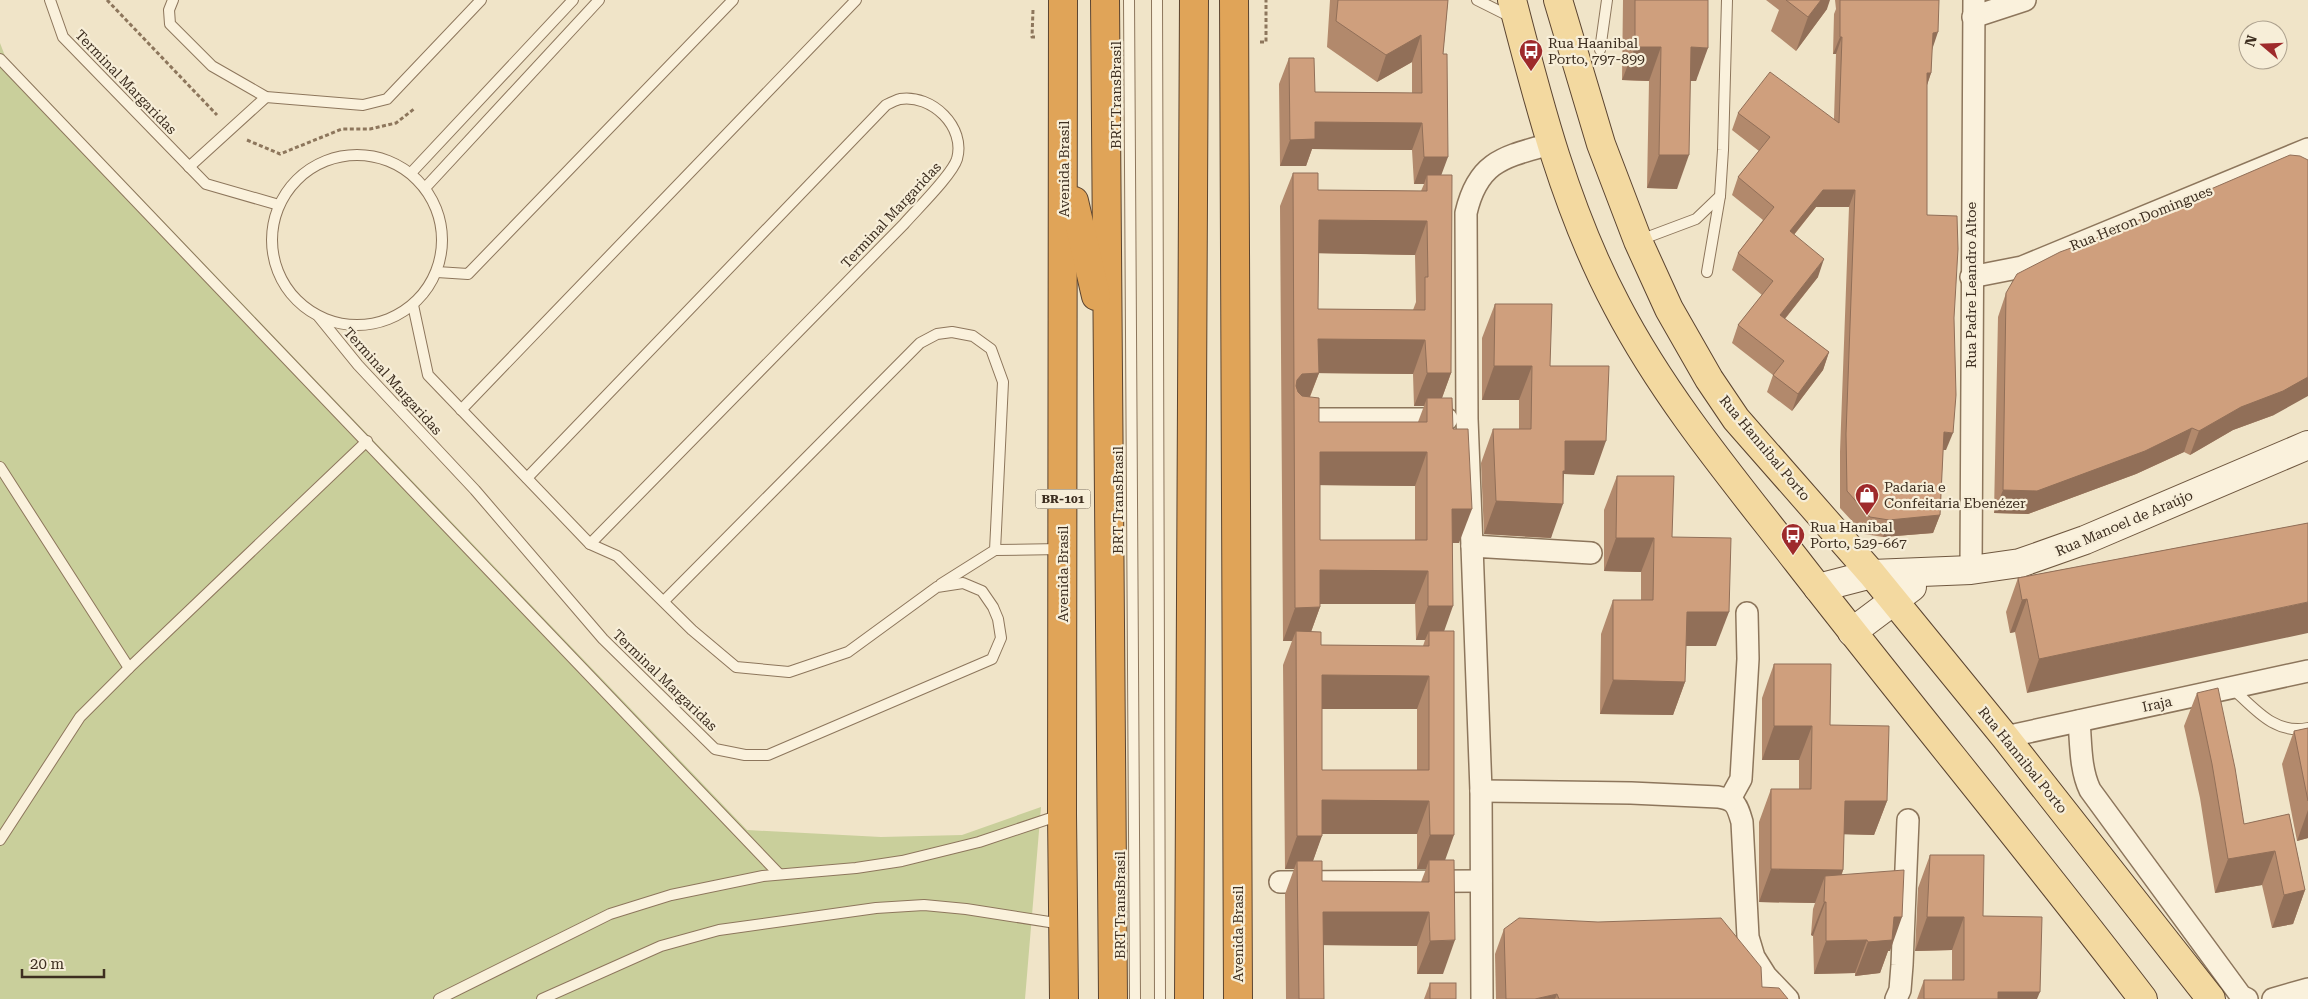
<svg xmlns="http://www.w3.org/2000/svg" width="2308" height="999" viewBox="0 0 2308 999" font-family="'Roboto Serif',serif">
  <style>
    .green { fill: #c9cf9b }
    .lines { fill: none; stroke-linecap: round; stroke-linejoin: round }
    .lane-casing { stroke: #8d765c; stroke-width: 12 }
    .street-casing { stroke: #8d765c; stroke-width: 24 }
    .secondary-casing { stroke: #6f573f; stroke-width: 30 }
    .primary-casing { stroke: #5b4430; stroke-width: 30 }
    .highway-casing { stroke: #5b4430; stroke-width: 30 }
    .path { stroke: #8d765c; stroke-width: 3; stroke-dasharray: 4 2.5; stroke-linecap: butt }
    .lane { stroke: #faf1dc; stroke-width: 10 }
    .street { stroke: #faf1dc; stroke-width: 21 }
    .secondary { stroke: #faf1dc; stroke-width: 28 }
    .primary { stroke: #f3d9a0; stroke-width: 28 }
    .highway { stroke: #e0a458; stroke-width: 28 }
    .wall { fill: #b2896c; fill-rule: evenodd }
    .shaded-wall { fill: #916f58 }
    .building { fill: #cf9f7d; stroke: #916f58; fill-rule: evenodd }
    .labels { text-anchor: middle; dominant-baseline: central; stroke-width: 4.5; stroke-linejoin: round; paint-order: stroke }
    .shield { fill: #f7eed8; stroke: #756857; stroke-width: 1 }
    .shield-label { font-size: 12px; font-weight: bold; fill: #3d2e20 }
    .poi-label { font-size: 14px; fill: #3d2e20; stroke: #f7eed8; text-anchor: start }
    .street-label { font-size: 14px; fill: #3d2e20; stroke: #f7eed8 }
  </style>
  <rect width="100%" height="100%" fill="#f0e4c8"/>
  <!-- green -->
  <path class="green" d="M0,43L5,56L747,830L881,837L962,835L1041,807L1025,999H0Z"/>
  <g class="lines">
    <!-- lane casing -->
    <g class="lane-casing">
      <g id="lane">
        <path d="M50,0L63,37L206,184L279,205"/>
        <path d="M173,0L169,10L170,24L212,66L266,97L363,105L387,99L481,0"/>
        <path d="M1129,0L1135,999"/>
        <path d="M1157,0L1160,999"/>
        <path d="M1477,0L1511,17"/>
        <path d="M1600,50L1607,0"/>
        <path d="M0,59L779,874"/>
        <circle cx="357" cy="240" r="85"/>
        <path d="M189,167L266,97"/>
        <path d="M411,173L573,0"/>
        <path d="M425,188L599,0"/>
        <path d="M1640,240L1696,219L1720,196L1723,150L1727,0"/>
        <path d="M437,272L468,274L733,0"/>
        <path d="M1707,272L1720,196"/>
        <path d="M319,317L358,365L475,490L603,639L715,749L745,755H768L992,659L1001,638L998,619L993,607L982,591L963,583L937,587L848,652L789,672L736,667L692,630L617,556L590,544L428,375L413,305"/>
        <path d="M461,410L856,0"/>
        <path d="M0,467L129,668"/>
        <path d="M527,478L886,105C890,103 896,100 900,99C932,94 966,127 957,159C952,175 917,209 904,224L590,544"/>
        <path d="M995,550L1061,549"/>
        <path d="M664,601L920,343L937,334L952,332L973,336L991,349L1003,382L996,530L995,550L941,584"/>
        <path d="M2232,688C2255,709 2275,735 2308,728"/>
        <path d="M0,840L80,717L129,668L367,441"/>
        <path d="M439,999L610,914L671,895L763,876L856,868L902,861L979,842L1060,815"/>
        <path d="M542,999L661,946L719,930L876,908L924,905L966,909L1062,924"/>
      </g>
    </g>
    <!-- street casing -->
    <g class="street-casing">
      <g id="street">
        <path d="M1973,17L2025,0"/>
        <path d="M1971,277L2022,267L2308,149"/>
        <path d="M1296,419H1447"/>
        <path d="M1472,546L1467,419L1466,213C1478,161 1504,157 1550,144"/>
        <path d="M1971,570L1974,0"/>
        <path d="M2079,721C2081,744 2080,769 2090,790L2241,996L2247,999"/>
        <path d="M2005,737L2308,671"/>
        <path d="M1481,791L1631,793L1718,797C1736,800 1737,805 1742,822L1748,937L1754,957L1766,976L1788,999"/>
        <path d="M1730,799L1741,779L1748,659L1747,613"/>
        <path d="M1280,882L1481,881"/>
        <path d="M1482,999L1481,791L1472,546L1591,553"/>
        <path d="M1896,999L1900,990L1902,965L1908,820"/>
        <path d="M2273,999L2308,989"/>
      </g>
    </g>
    <!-- secondary casing -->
    <g class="secondary-casing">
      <g id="secondary">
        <path d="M1818,588L1872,574L1971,570L2020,563L2085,540L2308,445"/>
        <path d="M1852,632L1912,587"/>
      </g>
    </g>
    <!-- primary casing -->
    <g class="primary-casing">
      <g id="primary">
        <path d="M1512,0C1539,105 1566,210 1617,306C1665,398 1733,479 1797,561C1911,708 2030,851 2143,999"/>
        <path d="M1558,0L1601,144L1638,241L1669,309L1709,379L1736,419L1872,574L2005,737L2211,999"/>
      </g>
    </g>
    <!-- highway casing -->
    <g class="highway-casing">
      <g id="highway">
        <path d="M1063,0L1062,814L1064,999"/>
        <path d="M1105,0L1113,999"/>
        <path d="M1234,0L1238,999"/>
        <path d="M1074,201L1096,296"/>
        <path d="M1189,999L1194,0"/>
      </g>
    </g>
    <!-- path -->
    <g class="path">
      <path d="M107,0L217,115"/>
      <path d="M1033,10L1032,37H1036"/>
      <path d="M1260,42H1266V0"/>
      <path d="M247,140L280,154L342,129H370L396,123L414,109"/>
    </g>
    <!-- lane -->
    <use href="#lane" class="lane"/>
    <!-- street -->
    <use href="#street" class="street"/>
    <!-- secondary -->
    <use href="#secondary" class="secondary"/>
    <!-- primary -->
    <use href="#primary" class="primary"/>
    <!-- highway -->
    <use href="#highway" class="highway"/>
  </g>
  <!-- wall -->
  <g class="wall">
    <path d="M1330,0H1448L1443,54L1441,175L1451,373L1442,398L1453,429L1459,543H1453L1444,631L1445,860L1443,974H1417V946L1323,945L1324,999H1286L1285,894L1294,869H1285L1283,665L1292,641H1283L1280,206L1293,173L1318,190L1421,191L1424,184H1414L1412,150L1312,149L1306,166H1280L1279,84L1289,58L1315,92L1412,93V62L1377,82L1327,47ZM1318,253L1415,255L1416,302L1413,310L1318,309ZM1319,373L1413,374L1414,406H1424L1418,422H1319L1310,397ZM1320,485L1415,486V540H1320ZM1320,604H1415L1416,640H1425L1423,646L1321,645L1311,632L1320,607ZM1322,709H1417V770H1322ZM1322,834H1417V869H1426L1421,882L1322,881L1313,861Z"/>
    <path d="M1623,0H1708L1696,81H1690L1677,189L1647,188L1649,81L1622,80Z"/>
    <path d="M1766,0H1821L1827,9L1796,51L1771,31L1779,10Z"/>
    <path d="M1835,0H1939L1932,48L1931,73L1927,85V215L1946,450H1943L1940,515L1933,533L1883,537L1864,534L1840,508V452L1849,207H1816L1794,235L1818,277L1785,319L1829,352L1823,370L1792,411L1767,392L1773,375L1732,343L1738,325L1762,295L1732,270L1738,253L1763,220L1732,195L1738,177L1759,151L1732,130L1738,113L1834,119L1836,54H1833L1834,14L1836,9Z"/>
    <path d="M2006,293L2274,415L2233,430L2190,455L2184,452L2136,474L2028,514L1994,513L1998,317Z"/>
    <path d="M1495,304L1550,366L1594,475L1564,474L1551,538L1484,534L1481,463L1493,429H1519V400H1482V338Z"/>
    <path d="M1617,476L1672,537L1716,646H1686L1685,682L1673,715L1600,714L1601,634L1613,600H1641V572L1604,571V510Z"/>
    <path d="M2308,523L2027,693L2015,632L2010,633L2006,612L2018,578Z"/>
    <path d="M1774,664L1830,725L1887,801L1874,835L1844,834L1843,870L1842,874L1890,951H1888L1880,973L1855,976V973L1814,974L1813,936L1811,935L1813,909L1815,903L1759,902V822L1771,789H1799V760H1762V698Z"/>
    <path d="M2197,693L2244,824L2289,814L2305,890L2293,924L2272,928L2262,885L2215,893L2200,798L2184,726Z"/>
    <path d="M2308,728V838L2297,841L2282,764L2294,731Z"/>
    <path d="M1930,855L1983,916L2037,999H1917L1924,980H1952V950L1915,951L1918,888Z"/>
    <path d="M1504,929L1762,987L1788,999H1496L1495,954Z"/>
    <path d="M1430,983L1456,999H1424Z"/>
  </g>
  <!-- shaded-wall -->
  <g class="shaded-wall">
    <path d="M1821,0H1830L1827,9L1796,51L1808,17Z"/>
    <path d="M1938,32L1932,50L1933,33Z"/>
    <path d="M1421,35L1412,62L1377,82L1386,55Z"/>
    <path d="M1840,37H1842L1836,54H1833Z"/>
    <path d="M1635,47H1661L1649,81L1622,80Z"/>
    <path d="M1691,47L1708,48L1696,81H1679Z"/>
    <path d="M1927,73H1931L1925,91Z"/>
    <path d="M1315,122L1422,123L1412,150L1312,149L1306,166H1280L1290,140Z"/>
    <path d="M1659,155H1689L1677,189L1647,188Z"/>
    <path d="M1424,157H1448L1438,184L1427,175L1424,184H1414Z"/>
    <path d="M1823,190H1855L1849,207H1816L1783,248L1790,231Z"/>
    <path d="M1319,220L1427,221L1415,255L1306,253Z"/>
    <path d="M1824,259L1818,277L1774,332L1780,315Z"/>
    <path d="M1318,339L1425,340L1413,374L1306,373Z"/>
    <path d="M1829,352L1823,370L1792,411L1798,394Z"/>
    <path d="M1494,366H1532L1519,400H1482Z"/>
    <path d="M1319,373L1306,406L1294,388L1297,380L1302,374Z"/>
    <path d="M1427,373H1451L1439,406L1427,398L1424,406H1414Z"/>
    <path d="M2308,377V396L2274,415L2233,430L2190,455L2199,431L2241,407Z"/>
    <path d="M2192,428L2184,452L2136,474L2028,514L1994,513L2003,490Z"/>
    <path d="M1944,432L1953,433L1946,450H1938Z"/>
    <path d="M1565,441H1606L1594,475L1564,474L1563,504L1551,538L1484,534L1496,501Z"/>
    <path d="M1320,452H1427L1415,486L1307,485Z"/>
    <path d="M1452,509H1472L1459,543H1440Z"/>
    <path d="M1940,515L1933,533L1883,537L1889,520Z"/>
    <path d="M1616,538H1654L1641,572L1604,571Z"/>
    <path d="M1320,570L1428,571L1415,604H1308Z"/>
    <path d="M2027,599L2015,632L2010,633L2022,600Z"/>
    <path d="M2308,602V633L2027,693L2039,659Z"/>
    <path d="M1428,606H1453L1441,640L1429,631L1425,640H1416Z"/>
    <path d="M1320,607L1308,640L1296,631L1292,641H1283L1295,608Z"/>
    <path d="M1687,612H1729L1716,646H1675Z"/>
    <path d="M1322,675L1429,676L1417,709H1309Z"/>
    <path d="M1613,680L1685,682L1673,715L1600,714Z"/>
    <path d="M1774,726H1812L1799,760H1762Z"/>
    <path d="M1322,800L1429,801L1417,834H1310Z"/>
    <path d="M1845,801H1887L1874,835L1833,834Z"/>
    <path d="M2308,810V838L2297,841Z"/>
    <path d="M1430,835H1454L1442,869L1429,860L1426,869H1417Z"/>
    <path d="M1297,836H1322L1310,869L1297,861L1294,869H1285Z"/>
    <path d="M2275,851L2262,885L2215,893L2228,859Z"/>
    <path d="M1771,869L1843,870L1831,903H1825L1813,936L1811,935L1824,902L1825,876L1815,903L1759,902Z"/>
    <path d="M2305,890L2293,924L2272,928L2284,895Z"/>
    <path d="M1323,912H1429L1417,946L1310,945Z"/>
    <path d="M1894,917H1902L1890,951H1888L1880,973L1855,976L1868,942Z"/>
    <path d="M1927,917H1964L1952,950L1915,951Z"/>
    <path d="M1455,940L1443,974H1417L1430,941Z"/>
    <path d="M1867,940L1855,973L1814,974L1826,941Z"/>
    <path d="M1998,992H2040L2037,999H1995Z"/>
    <path d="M1557,994L1555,999H1535Z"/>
  </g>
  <!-- building -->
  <g class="building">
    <path d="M1338,0H1448L1443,54H1447L1448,157H1424L1422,123L1315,122V139L1290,140L1289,58H1314L1315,92L1422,93L1421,35L1386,55L1336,21Z"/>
    <path d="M1635,0H1708V48L1691,47L1689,155H1659L1661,47H1635Z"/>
    <path d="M1786,0H1821L1808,17Z"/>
    <path d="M1840,0H1939L1938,32L1933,33L1931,73H1927V215L1957,216L1958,249L1954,318L1956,395L1953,433L1944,432L1940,515L1889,520L1870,517L1847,491L1846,434L1855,190H1823L1790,231L1824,259L1780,315L1829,352L1798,394L1773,375L1784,361L1738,325L1773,281L1738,253L1774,207L1738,177L1770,137L1738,113L1770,72L1839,123L1842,37H1840Z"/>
    <path d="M2290,155L2300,156L2308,160V377L2283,391L2241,407L2199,431L2192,428L2145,451L2037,491L2003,490L2006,293L2017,274L2060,252L2090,241Z"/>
    <path d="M1293,173H1318V190L1427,191V175H1452L1451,373H1427L1425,340L1318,339L1319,373L1302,374L1297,380L1296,386L1298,392L1302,396L1319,398V422H1427V398H1452L1453,429H1468L1472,509H1452L1453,606H1428V571L1320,570V607L1295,608ZM1319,220L1427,221L1428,277H1425V310L1318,309ZM1320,452H1427V540H1320Z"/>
    <path d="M1495,304H1552L1550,366H1609L1606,441H1565V471H1563V504L1496,501L1493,429H1531L1532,366H1494Z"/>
    <path d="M1617,476H1674L1672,537L1731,538L1729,612H1687L1685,682L1613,680V600H1653L1654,538H1616Z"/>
    <path d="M2308,523V602L2039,659L2027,599L2022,600L2018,578Z"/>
    <path d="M1296,631L1321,632V645L1429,646V631H1454V835H1430L1429,801L1322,800V836H1297ZM1322,675L1429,676V770H1322Z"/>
    <path d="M1774,664H1831L1830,725L1889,726L1887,801H1845L1843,870L1771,869V789H1811L1812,726H1774Z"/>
    <path d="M2218,688L2235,768L2244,824L2289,814L2305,890L2284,895L2275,851L2228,859L2212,764L2197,693Z"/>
    <path d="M2308,728V801L2294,731Z"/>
    <path d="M1930,855H1984L1983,916L2042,917L2040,992H1998V999H1924V980H1964V917H1927Z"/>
    <path d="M1429,860H1454L1455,940L1430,941L1429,912H1323L1324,999H1299L1297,861H1322V881L1429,882Z"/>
    <path d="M1904,870L1902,917H1894L1892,940L1868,942L1867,940L1826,941V902H1824L1825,876Z"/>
    <path d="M1519,918L1598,922L1721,918L1761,967L1762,987L1779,988L1788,999H1559L1557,994L1535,999H1506L1504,929Z"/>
    <rect x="1430" y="983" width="26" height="16"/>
  </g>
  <!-- icons -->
  <defs>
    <g id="bus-pin" transform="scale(1.25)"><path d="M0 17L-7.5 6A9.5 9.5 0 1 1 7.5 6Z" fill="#9e2a2b" stroke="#f7eed8"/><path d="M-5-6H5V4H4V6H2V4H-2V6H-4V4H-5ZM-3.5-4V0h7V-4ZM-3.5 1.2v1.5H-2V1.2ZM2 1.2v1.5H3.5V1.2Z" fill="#fff"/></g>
    <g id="shop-pin" transform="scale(1.25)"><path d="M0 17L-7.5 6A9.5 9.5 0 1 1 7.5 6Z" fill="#9e2a2b" stroke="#f7eed8"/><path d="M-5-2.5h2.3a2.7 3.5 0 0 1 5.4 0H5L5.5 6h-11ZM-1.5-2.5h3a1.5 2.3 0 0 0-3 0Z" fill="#fff"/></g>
  </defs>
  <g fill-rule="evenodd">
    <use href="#bus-pin" x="1531" y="51"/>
    <use href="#shop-pin" x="1867" y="495"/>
    <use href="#bus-pin" x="1793" y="535"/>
  </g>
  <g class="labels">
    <!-- shield labels -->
    <rect class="shield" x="1035.5" y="489.5" width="55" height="19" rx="4"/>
    <g class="shield-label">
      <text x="1063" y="499">BR-101</text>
    </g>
    <!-- poi labels -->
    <g class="poi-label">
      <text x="1548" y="43">Rua Haanibal<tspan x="1548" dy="16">Porto, 797-899</tspan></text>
      <text x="1884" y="487">Padaria e<tspan x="1884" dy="16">Confeitaria Ebenézer</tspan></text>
      <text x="1810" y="527">Rua Hanibal<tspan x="1810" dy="16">Porto, 529-667</tspan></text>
    </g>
    <!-- street labels -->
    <g class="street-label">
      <text transform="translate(126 82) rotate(46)">Terminal Margaridas</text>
      <text transform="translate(1116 95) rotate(-90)">BRT TransBrasil</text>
      <text transform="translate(1064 169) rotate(-90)">Avenida Brasil</text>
      <text transform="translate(891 215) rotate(-47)">Terminal Margaridas</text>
      <text transform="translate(2141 218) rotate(-22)">Rua Heron Domingues</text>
      <text transform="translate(1971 285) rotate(-90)">Rua Padre Leandro Altoe</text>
      <text transform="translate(393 381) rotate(48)">Terminal Margaridas</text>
      <text transform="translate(1765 448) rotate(50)">Rua Hannibal Porto</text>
      <text transform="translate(1118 500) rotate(-90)">BRT TransBrasil</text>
      <text transform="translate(2124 523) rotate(-23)">Rua Manoel de Araújo</text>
      <text transform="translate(1063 574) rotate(-90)">Avenida Brasil</text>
      <text transform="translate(665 680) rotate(44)">Terminal Margaridas</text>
      <text transform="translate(2157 704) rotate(-12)">Iraja</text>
      <text transform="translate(2023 760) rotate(51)">Rua Hannibal Porto</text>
      <text transform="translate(1120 905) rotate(-90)">BRT TransBrasil</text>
      <text transform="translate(1238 934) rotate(-90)">Avenida Brasil</text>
    </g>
  </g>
  <!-- north arrow -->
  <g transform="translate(2263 45) rotate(289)"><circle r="24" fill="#f7eed8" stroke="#ada18e"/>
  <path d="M0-4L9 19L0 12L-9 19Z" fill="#9e2a2b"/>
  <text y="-8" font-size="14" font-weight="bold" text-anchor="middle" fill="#3d2e20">N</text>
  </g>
  <!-- scale -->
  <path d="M22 969v8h82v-8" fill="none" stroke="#3d2e20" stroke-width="2.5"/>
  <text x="30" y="969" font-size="15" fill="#3d2e20" stroke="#f7eed8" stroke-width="4" paint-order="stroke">20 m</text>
</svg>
